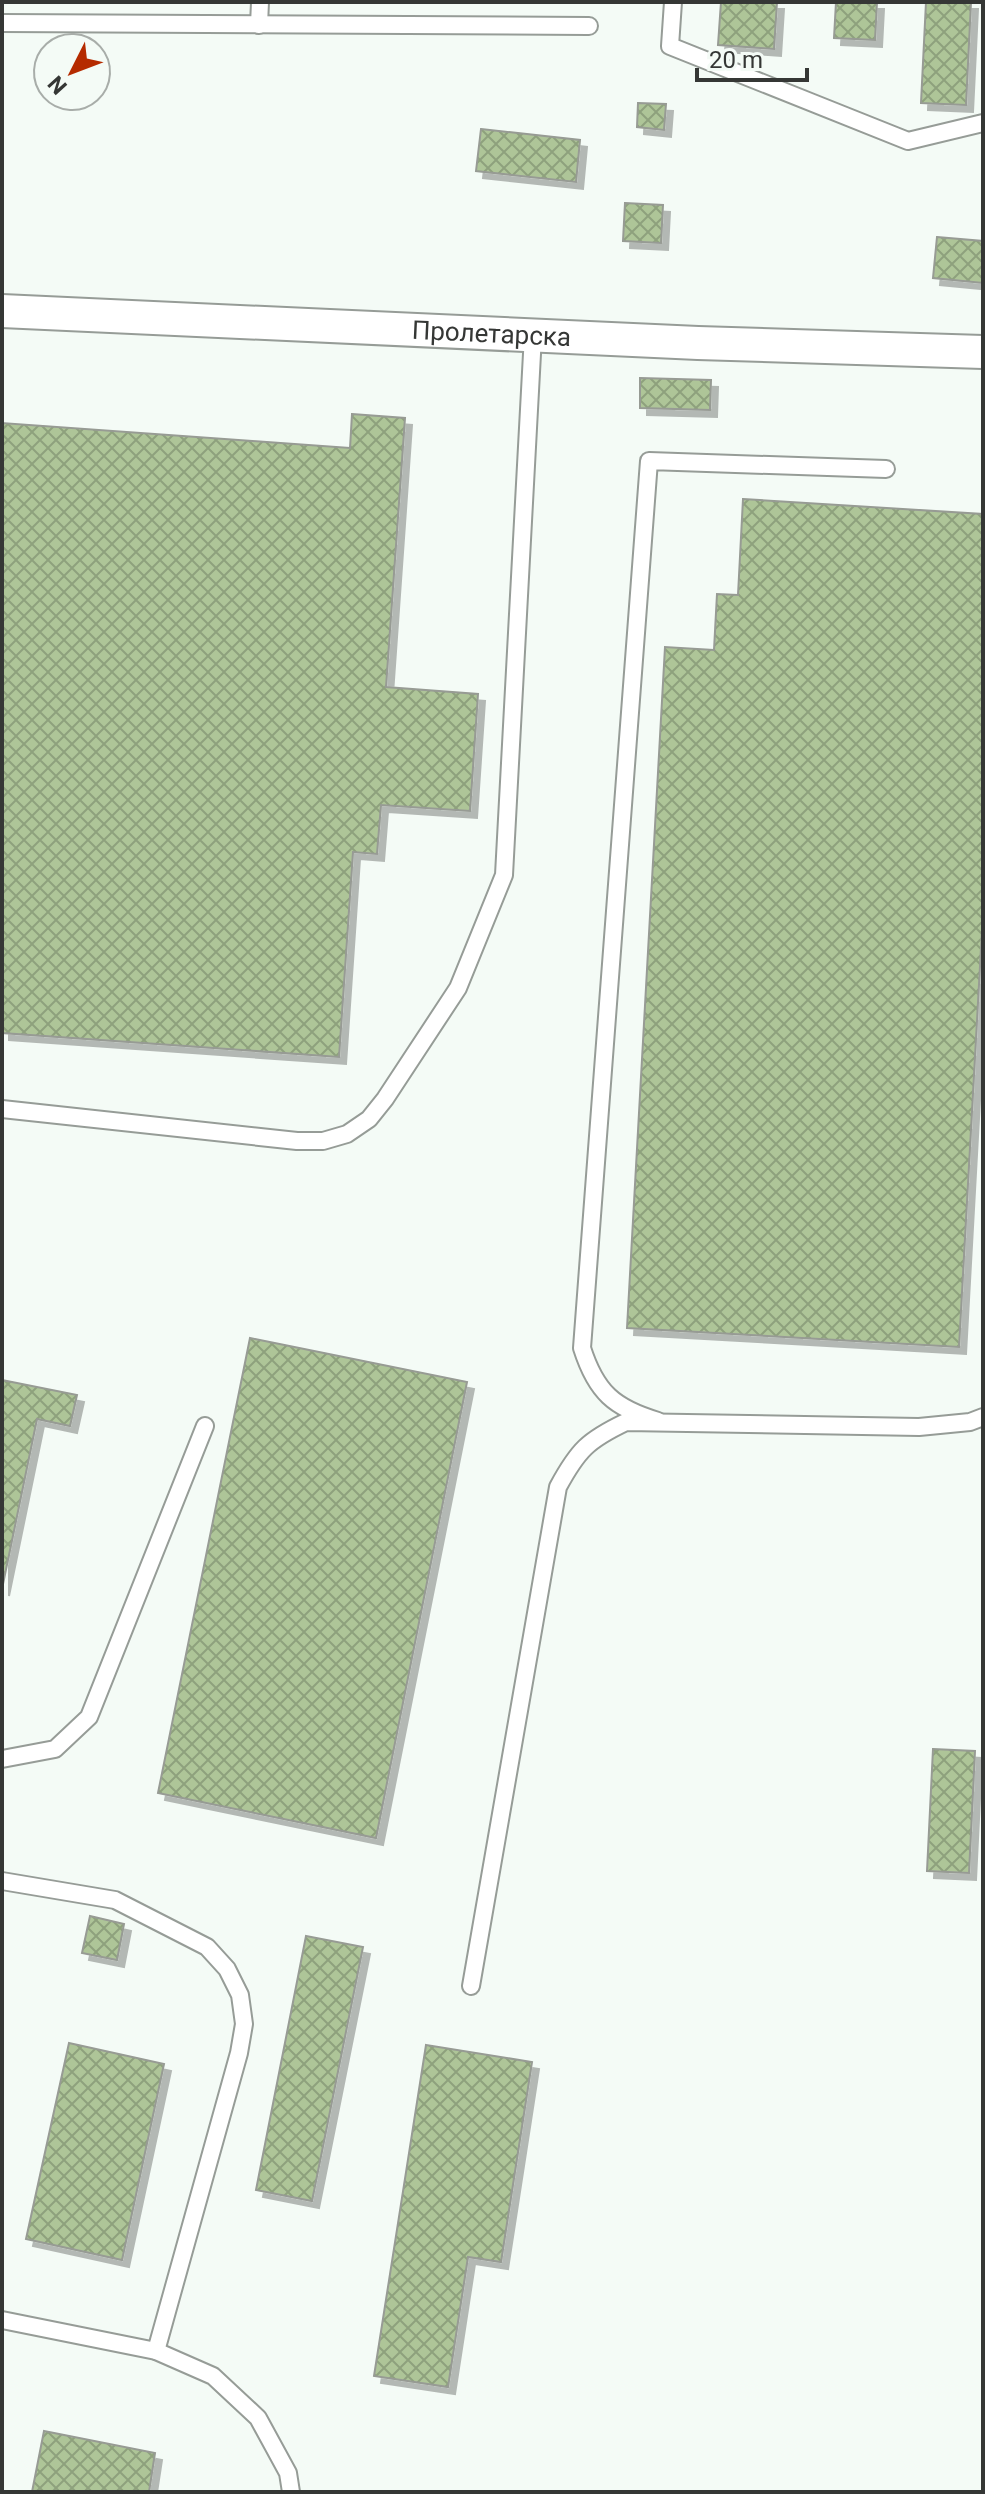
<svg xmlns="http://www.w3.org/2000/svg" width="985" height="2494" viewBox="0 0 985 2494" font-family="Roboto,sans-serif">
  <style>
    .building { fill: url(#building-cross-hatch); stroke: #979b94; stroke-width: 2; filter: url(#shadow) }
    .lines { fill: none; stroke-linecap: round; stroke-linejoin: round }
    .service-casing { stroke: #969c97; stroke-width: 20 }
    .minor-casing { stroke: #969c97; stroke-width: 36 }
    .service { stroke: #fff; stroke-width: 16 }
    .minor { stroke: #fff; stroke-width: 32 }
    .labels { text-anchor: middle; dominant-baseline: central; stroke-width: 7; stroke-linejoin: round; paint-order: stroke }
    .street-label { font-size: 26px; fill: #353735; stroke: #f4fbf6 }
  </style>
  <defs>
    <pattern id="building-cross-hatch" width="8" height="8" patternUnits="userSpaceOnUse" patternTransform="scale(2)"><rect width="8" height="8" fill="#aec598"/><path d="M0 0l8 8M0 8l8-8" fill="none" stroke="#8ea17d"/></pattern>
    <filter id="shadow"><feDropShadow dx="7" dy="7" stdDeviation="0" flood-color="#0004"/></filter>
  </defs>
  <rect width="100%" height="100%" fill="#f4fbf6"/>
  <!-- building -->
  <g class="building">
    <path d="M721,2H777L774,49L718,45Z"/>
    <path d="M836,2H877L875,40L834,38Z"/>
    <path d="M926,2H971L966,105L921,103Z"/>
    <path d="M638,103L666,104L664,130L637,127Z"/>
    <path d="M481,129L580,140L576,182L476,171Z"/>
    <path d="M625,203L663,205L661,243L623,241Z"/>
    <path d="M937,237L983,241V283L933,278Z"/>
    <path d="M640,378L711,380L710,410L640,408Z"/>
    <path d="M352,414L405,418L386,687L478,694L470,811L381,805L377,854L353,852L339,1057L2,1033V423L350,448Z"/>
    <path d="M743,499L983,514V912L959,1347L627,1328L665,647L714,650L717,594L738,595Z"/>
    <path d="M250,1338L467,1382L376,1838L158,1793Z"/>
    <path d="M2,1380L77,1395L70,1426L37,1419L2,1589Z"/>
    <path d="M933,1749L975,1751L969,1873L927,1871Z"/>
    <path d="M90,1916L124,1924L117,1960L82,1953Z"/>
    <path d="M306,1936L363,1947L312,2201L256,2190Z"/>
    <path d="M69,2043L164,2064L122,2260L26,2239Z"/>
    <path d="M426,2045L532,2062L501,2262L468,2257L448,2387L374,2376Z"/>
    <path d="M44,2431L155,2453L149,2492H32Z"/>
  </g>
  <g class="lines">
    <!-- service casing -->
    <g class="service-casing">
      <g id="service">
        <path d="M673,2L670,46L908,141L983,123"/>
        <path d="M2,23L589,26"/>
        <path d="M259,25L260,2"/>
        <path d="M2,1109L297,1141H323L347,1134L369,1119L385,1099L458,988L504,875L533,335"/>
        <path d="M658,1421C614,1408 596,1392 582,1348L649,461L886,469"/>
        <path d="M2,1759L55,1749L89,1717L205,1426"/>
        <path d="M2,1881L115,1900L207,1947L227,1969L240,1995L244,2024L239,2053L156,2351"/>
        <path d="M471,1986L558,1487C578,1450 588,1440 626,1422L919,1427L970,1422L983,1417"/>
        <path d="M2,2320L156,2351L213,2376L258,2418L288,2473L291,2492"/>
      </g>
    </g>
    <!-- minor casing -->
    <g class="minor-casing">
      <g id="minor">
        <path id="s1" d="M2,311L698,343L983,352"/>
      </g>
    </g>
    <!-- service -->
    <use href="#service" class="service"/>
    <!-- minor -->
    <use href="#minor" class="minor"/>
  </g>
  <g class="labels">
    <!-- street labels -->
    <g class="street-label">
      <text stroke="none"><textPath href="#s1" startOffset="490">Пролетарска</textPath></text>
    </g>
  </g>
  <!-- border -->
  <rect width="985" height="2494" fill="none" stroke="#353735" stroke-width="8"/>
  <!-- north arrow -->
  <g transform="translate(72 72) rotate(228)"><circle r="38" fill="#f4fbf6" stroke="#a8ada9" stroke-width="2"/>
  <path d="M0-6L14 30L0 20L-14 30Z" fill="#b52b00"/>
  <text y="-12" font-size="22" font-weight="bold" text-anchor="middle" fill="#353735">N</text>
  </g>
  <!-- scale -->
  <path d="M697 68v12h110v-12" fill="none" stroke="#353735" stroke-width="4"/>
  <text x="709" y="68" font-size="24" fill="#353735" stroke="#f4fbf6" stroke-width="6" paint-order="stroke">20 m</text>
</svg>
